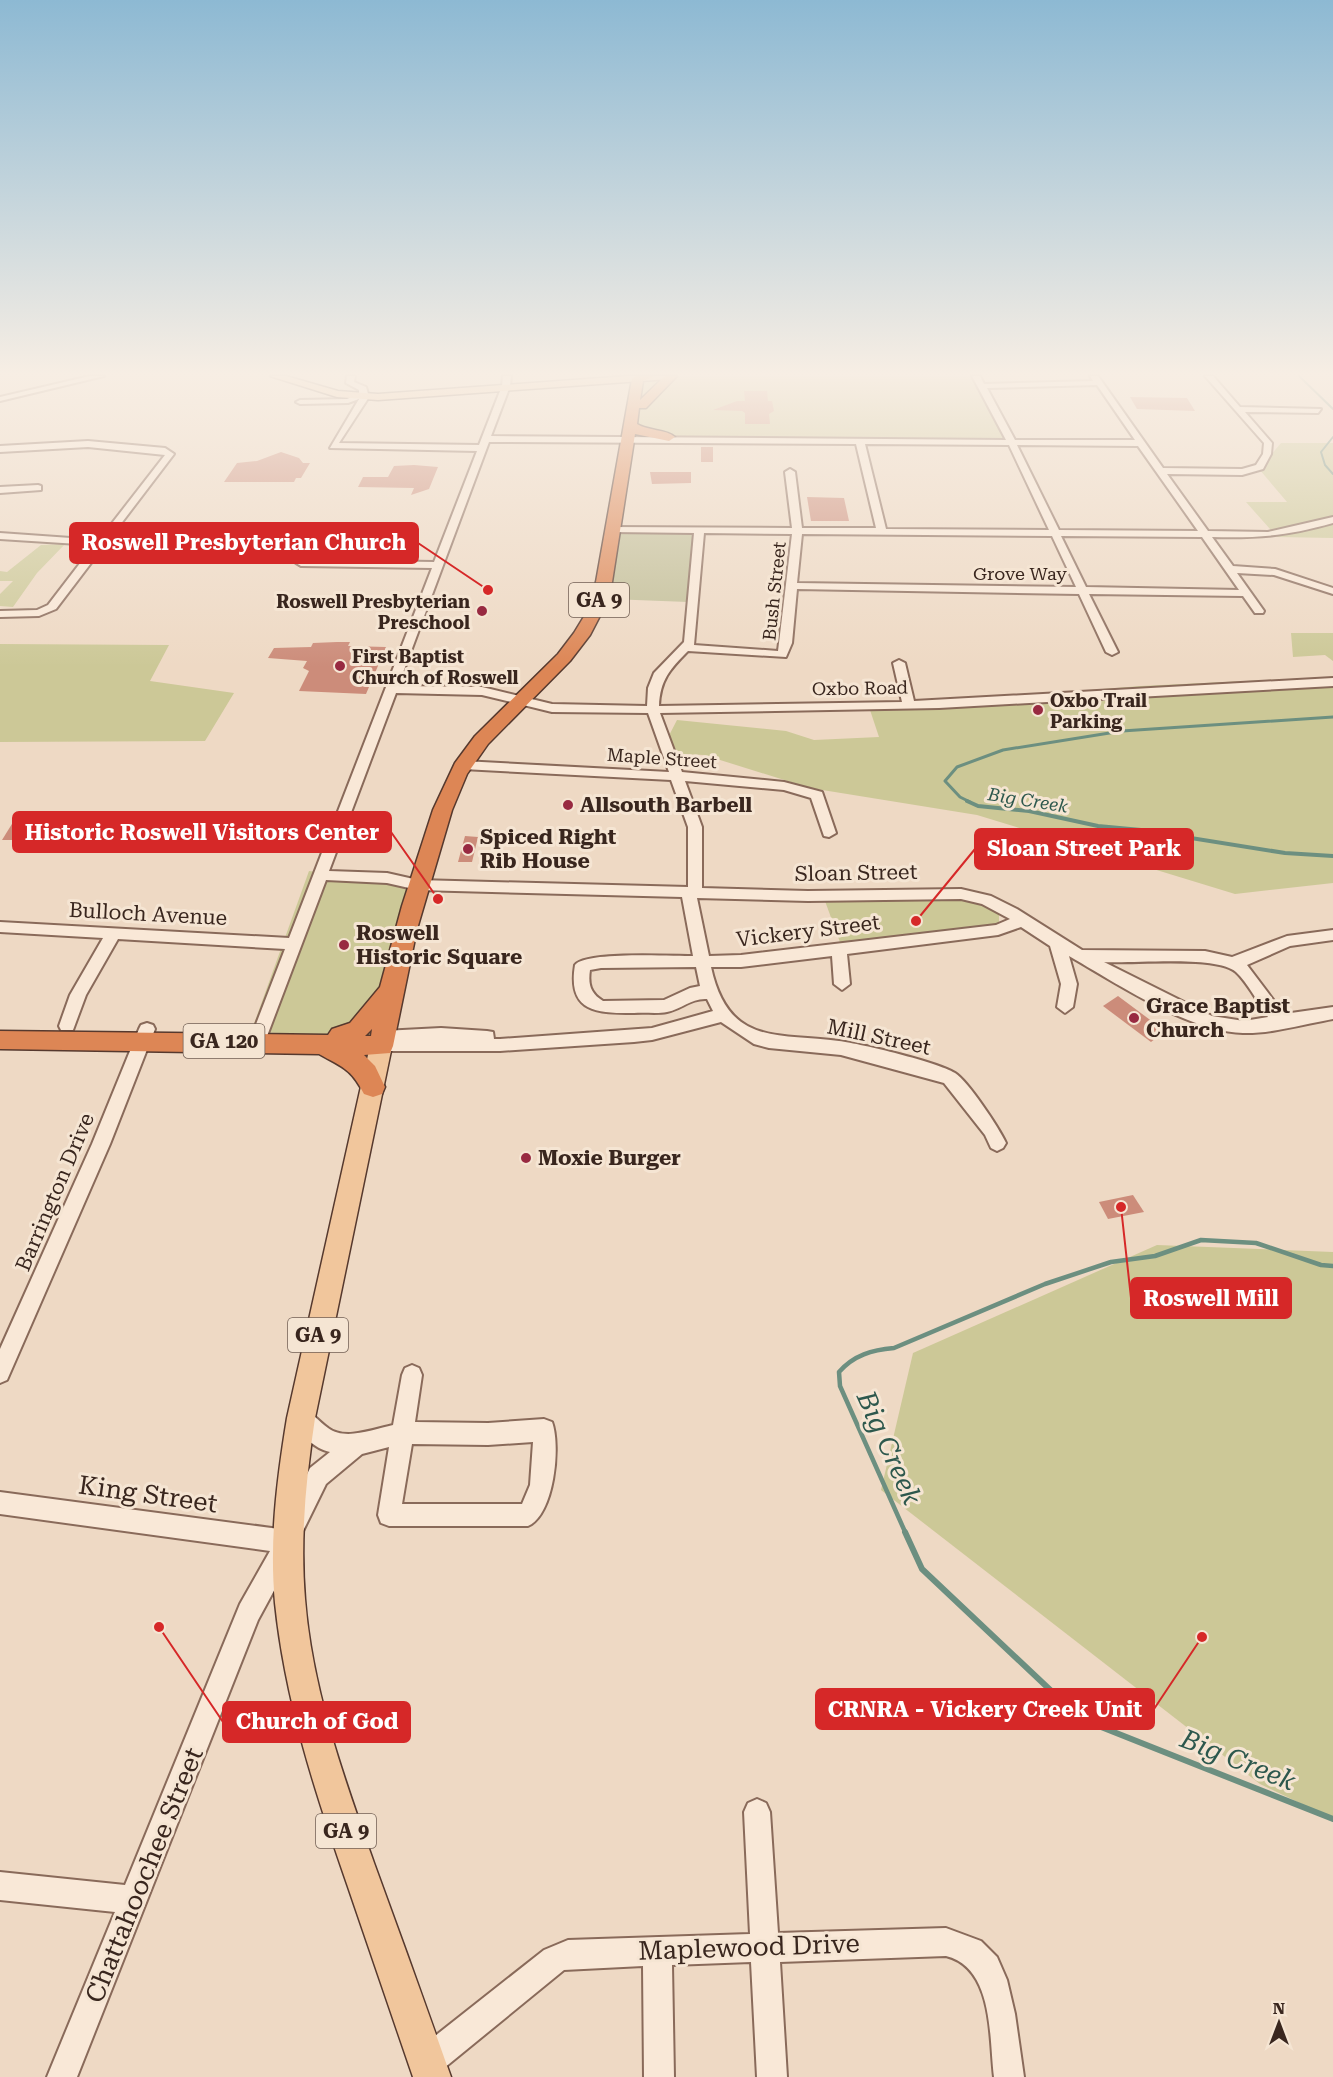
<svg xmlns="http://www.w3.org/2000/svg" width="1333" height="2077" viewBox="0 0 1333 2077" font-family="'Roboto Serif',serif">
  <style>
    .green { fill: #ccc897 }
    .cemetery { fill: #c1be97 }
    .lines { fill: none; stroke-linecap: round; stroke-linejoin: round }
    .stream-far4 { stroke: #6c8f80; stroke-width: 2 }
    .stream-far3 { stroke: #6c8f80; stroke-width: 3 }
    .stream-far2 { stroke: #6c8f80; stroke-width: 4 }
    .stream-far1 { stroke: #6c8f80; stroke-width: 4.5 }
    .stream { stroke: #6c8f80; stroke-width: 6 }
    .building { fill: #cc8c7a }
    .minor-casing { stroke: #896a5a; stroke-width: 4 }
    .major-casing { stroke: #56392e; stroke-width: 3 }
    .highway-casing { stroke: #56392e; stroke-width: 3 }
    .minor { fill: #f9e8d7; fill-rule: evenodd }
    .major { fill: #f1c69c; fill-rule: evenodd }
    .highway { fill: #dd8655; fill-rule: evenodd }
    .poi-dot { fill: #982a41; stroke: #f5e5d3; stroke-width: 2 }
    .labels { text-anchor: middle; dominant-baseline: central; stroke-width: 6; stroke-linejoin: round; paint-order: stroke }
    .far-street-label { font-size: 18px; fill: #39261e; stroke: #f5e5d3 }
    .far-poi-label { font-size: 18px; font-weight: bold; fill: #39261e; stroke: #f5e5d3; text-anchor: start }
    .far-water-label { font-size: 18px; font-style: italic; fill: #2d584d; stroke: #f5e5d3 }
    .shield { fill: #f5e5d3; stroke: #715f54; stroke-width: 1.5 }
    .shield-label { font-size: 20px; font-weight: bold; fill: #39261e }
    .poi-label { font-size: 21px; font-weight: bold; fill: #39261e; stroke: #f5e5d3; text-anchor: start }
    .street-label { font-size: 21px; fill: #39261e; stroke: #f5e5d3 }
    .near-street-label { font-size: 26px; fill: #39261e; stroke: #f5e5d3 }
    .near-water-label { font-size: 27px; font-style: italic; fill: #2d584d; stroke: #f5e5d3 }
    .leader { fill: none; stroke: #d62828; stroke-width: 2 }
    .callout-dot { fill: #d62828; stroke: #f5e5d3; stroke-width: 2 }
    .callout { fill: #d62828; stroke: #d62828; stroke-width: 2 }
    .callout-label { font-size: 22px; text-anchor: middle; font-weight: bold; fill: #fff }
  </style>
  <rect width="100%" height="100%" fill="#eed9c4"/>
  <!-- green -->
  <g class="green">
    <path d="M643,376H980L1006,441L632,439Z"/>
    <path d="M1281,443H1333V538L1277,537L1246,502H1287L1259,469Z"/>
    <path d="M65,544L37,573L13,607L0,606V594L13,581H0V571L7,572L41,545Z"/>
    <path d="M1291,633H1333V661L1325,655L1293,657Z"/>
    <path d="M0,644L169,645L150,681L234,693L205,741L0,742Z"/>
    <path d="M1333,677V883L1235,894L977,815L810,788L704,755L660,753L677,720L786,731L814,740L879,737L869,707L1141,686Z"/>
    <path d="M309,871L418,885L383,1037L251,1032Z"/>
    <path d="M939,898L978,903L999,913V924L841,945L825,901Z"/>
    <path d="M1157,1245L1333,1252V1819L1260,1784L881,1490L913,1353Z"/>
  </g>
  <!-- cemetery -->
  <path class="cemetery" d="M620,532L695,533L688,602L610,599Z"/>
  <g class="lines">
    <!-- stream-far4 -->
    <g class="stream-far4">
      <path d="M1299,376L1333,409"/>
      <path d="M1333,437L1321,452L1325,465L1333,474"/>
    </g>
    <!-- stream-far3 -->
    <path class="stream-far3" d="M970,802L960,797L945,781L957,767L1003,750L1122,731L1333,717"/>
    <!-- stream-far2 -->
    <path class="stream-far2" d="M967,801L978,806L1029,811L1098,826L1141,830L1285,853L1333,856"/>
    <!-- stream-far1 -->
    <path class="stream-far1" d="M906,1534L840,1386L839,1372C854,1355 872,1350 894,1348L1045,1284L1111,1262L1155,1256L1201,1240L1256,1243L1321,1265L1333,1266"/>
    <!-- stream -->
    <path class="stream" d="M905,1532L922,1569L1081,1719L1333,1819"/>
  </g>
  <!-- building -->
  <g class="building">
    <path d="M744,391H767L768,401H772L774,411L769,414L770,424H745V413L742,411L713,410L737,401H745Z"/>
    <path d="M1130,397L1187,398L1195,411L1137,409Z"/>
    <rect x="701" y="447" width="12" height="15"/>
    <path d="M281,452L299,458L303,463H310L301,478H296L294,482H224L237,463L257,461Z"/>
    <path d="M394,466L414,465L438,467L429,489L411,495L414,488L358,487L363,477H388Z"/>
    <path d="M650,472H691V483L652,484Z"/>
    <path d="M807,497L844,498L849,521H811Z"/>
    <path d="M337,642H350L348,646L386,647L366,694L299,691L309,671L303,668L307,661L268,658L274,648L311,647L313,643Z"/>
    <path d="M26,818H42L28,840H2L15,819Z"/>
    <path d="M465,836L478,837L472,862H458Z"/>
    <path d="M1118,996L1165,1031L1151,1042L1103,1006Z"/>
    <path d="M1133,1195L1144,1212L1108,1219L1099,1202Z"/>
  </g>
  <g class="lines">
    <!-- minor casing -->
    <g class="minor-casing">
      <g id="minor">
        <path d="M90,376H104L0,401V397Z"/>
        <path d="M347,376H355L354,382L366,387L369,397L339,443L479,445L502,386L503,376H511L510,386L491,436L1006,440L972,376H980L984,384L1093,381L1090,376H1098L1163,468L1242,469L1256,465L1263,454L1264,443L1205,376H1213L1240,407L1321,409L1318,413L1245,412L1272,443L1271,454L1263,469L1242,475L1167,474L1208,531L1268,532L1333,517V523C1287,536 1260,538 1212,537L1233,566L1275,569L1333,588V594L1274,575L1237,573L1264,611L1263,613H1255L1243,596L1089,594L1118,652L1112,655L1106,652L1079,594L797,589L792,643L786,657L688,651C670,669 660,680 659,706L902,702L893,663L899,660L905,663L914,701L1333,678V686L939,708L660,713L682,772L784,782L822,792L836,833L829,837L824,836L811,798L784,790L685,781L702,827V888L808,891L961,889L991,896L1017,909L1082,950L1205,951L1232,957L1287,936L1333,930V940L1290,946L1247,965L1284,1014L1333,1007V1019C1305,1024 1270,1034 1243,1033C1189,1032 1116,983 1069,956L1077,984L1073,1007L1065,1013L1057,1007L1061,984L1050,946L1021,927L998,935L847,954L850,984L842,990L834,984L832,956L741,967H711C728,1046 777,1033 839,1041C862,1044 937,1062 955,1073C968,1081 999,1128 1006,1143L1003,1148L997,1151L991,1148L985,1135L944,1083L841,1055L769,1048L754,1044L721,1022L652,1040L634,1042L500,1051H375L373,1046L377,1041L375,1037L377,1032L383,1031L441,1028L487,1031L493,1032L494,1039H500L652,1028L713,1011L707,999C691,998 682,1009 667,1012C657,1014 645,1012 634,1013C598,1013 567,1013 575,965C584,951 674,956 693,956L682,897L418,890L387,883L326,880L267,1036H255L253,1032L285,949L118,939L86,995L73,1030H61L59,1026L70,995L103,938L0,932V922L289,938L432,568L301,566L296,563L301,560L434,562L477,451L330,448L359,399L348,403L300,404L296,402L300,400L347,399L359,394V390L346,383ZM1097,385L1135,440H1015L987,388ZM489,442L856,444L876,528H802L795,472L790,469L785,472L792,528L609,527V531L612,532L694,533L684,642L654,673L648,688L647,706L552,704L482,687L398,686ZM865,444L1009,445L1049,530L886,529ZM1017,445L1138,446L1198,531L1059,530ZM704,533L792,534L778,651L694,645ZM802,534L1052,536L1076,587L797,583ZM1061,536L1202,537L1239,590L1086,587ZM396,693L482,695L552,712L648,713L669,772L463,761L457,765L463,769L671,780L688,827V887L418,880L387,873L329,871ZM697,898L808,901L961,899L982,904L1010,919L996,925L741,955L709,956ZM1104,962C1133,964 1216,955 1236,972C1248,983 1258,1003 1268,1017L1244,1021L1212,1016ZM696,967L700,986L690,988L664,1000L603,1001C590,993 588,984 590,970L601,968Z"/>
        <path d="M88,441L165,448L174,454L56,609L39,616L0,617V611L37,610L48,605L94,545L0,539V533L99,540L165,455L88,447L0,452V446Z"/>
        <path d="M38,485L41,486V490L0,493V487Z"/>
        <path d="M147,1023L153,1025L155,1029L110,1144L7,1380L0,1383V1349L92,1144L139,1029L141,1025Z"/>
        <path d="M412,1365L419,1368L422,1375L415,1422L488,1423L544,1419L552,1422C561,1446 554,1515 528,1526H389L381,1523L378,1515L389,1447L362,1454L326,1484L303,1531L296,1534L300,1542L296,1550L258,1620L77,2077H47L115,1912L0,1900V1872L125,1885L240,1604L270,1551L0,1514V1492L287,1530L284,1523L310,1468L330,1452C315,1449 296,1432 290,1418L293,1410L301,1407C312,1412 318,1421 328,1428C345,1441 374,1429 393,1425L402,1375L405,1368ZM533,1442L530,1485L522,1504H402L412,1444L488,1445Z"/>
        <path d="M757,1799L766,1803L770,1812L778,1933L946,1928L981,1941L997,1957L1007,1980L1015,2014L1024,2077H994C989,2037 994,1968 946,1956L780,1962L787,2077H757L751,1962L672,1965L674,2077H644L643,1966L564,1970L438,2073L427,2077L416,2073L412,2062L416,2051L544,1950L568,1940L750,1934L744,1812L748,1803Z"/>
      </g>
    </g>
    <!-- major casing -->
    <g class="major-casing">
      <g id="major">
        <path d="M270,376H286L338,391L378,394L628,376H674L669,379L378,400L337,397Z"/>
        <path d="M381,1038L388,1040L392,1046L315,1418C306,1478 300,1538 305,1599C312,1690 344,1778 374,1863C400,1934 426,2006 451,2077H413C391,2013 369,1948 347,1884C315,1792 285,1700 275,1603C269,1542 277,1479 287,1418L370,1046L374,1040Z"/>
      </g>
    </g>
    <!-- highway casing -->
    <g class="highway-casing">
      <path id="highway" d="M636,376H655L643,381L640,400L665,376H677L646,408H639L637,424C648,431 666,429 675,437L669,441L635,434L612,582L603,610L590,635L570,661L488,744L467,774L452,810L417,929L393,1046L390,1053L364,1055L375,1066L385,1087L382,1094L373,1097L364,1094C351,1068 342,1067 319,1054L0,1049V1031L328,1035L332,1029L350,1023L380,987L402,906L433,810L455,763L475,736L558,654L574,633L588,610L596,582L632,379ZM372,1029L371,1036H365Z"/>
    </g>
    <!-- minor -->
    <use href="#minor" class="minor"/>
    <!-- major -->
    <use href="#major" class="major"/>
    <!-- highway -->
    <use href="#highway" class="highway"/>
  </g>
  <!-- sky -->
  <linearGradient id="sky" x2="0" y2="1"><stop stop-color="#8db9d3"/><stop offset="0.56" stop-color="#f7eee4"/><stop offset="1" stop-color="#f7eee4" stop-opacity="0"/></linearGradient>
  <rect width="1333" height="667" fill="url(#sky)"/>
  <!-- markers -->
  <g class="poi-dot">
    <circle cx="482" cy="611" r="6"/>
    <circle cx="340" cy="666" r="6"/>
    <circle cx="1038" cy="710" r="6"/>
    <circle cx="568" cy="805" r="6"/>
    <circle cx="468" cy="849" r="6"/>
    <circle cx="344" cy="945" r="6"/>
    <circle cx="1134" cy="1018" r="6"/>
    <circle cx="526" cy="1158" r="6"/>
  </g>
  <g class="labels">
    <!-- far-street labels -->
    <g class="far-street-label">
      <text x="1020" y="573">Grove Way</text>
      <text transform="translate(774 591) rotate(-84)">Bush Street</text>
      <text transform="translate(860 688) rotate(-1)">Oxbo Road</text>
      <text transform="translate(662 758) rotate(4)">Maple Street</text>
    </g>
    <!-- far-poi labels -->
    <g class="far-poi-label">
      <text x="470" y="601" text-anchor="end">Roswell Presbyterian<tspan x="470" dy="21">Preschool</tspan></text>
      <text x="352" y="656">First Baptist<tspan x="352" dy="21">Church of Roswell</tspan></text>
      <text x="1050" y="700">Oxbo Trail<tspan x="1050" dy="21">Parking</tspan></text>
    </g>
    <!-- far-water labels -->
    <g class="far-water-label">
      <text transform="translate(1028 800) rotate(9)">Big Creek</text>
    </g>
    <!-- shield labels -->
    <g class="shield">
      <rect x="569" y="583" width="60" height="34" rx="4.5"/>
      <rect x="183.5" y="1024" width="81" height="34" rx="4.5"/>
      <rect x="288" y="1318" width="60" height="34" rx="4.5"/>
      <rect x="316" y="1814" width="60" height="34" rx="4.5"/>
    </g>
    <g class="shield-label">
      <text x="599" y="600">GA 9</text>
      <text x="224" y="1041">GA 120</text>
      <text x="318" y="1335">GA 9</text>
      <text x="346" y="1831">GA 9</text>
    </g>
    <!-- poi labels -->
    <g class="poi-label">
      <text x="580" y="805">Allsouth Barbell</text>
      <text x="480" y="837">Spiced Right<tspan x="480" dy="24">Rib House</tspan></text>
      <text x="356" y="933">Roswell<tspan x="356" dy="24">Historic Square</tspan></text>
      <text x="1146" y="1006">Grace Baptist<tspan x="1146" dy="24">Church</tspan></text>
      <text x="538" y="1158">Moxie Burger</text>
    </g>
    <!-- street labels -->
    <g class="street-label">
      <text transform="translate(856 873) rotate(-1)">Sloan Street</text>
      <text transform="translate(148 914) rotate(3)">Bulloch Avenue</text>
      <text transform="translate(808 931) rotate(-7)">Vickery Street</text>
      <text transform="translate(879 1037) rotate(12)">Mill Street</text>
      <text transform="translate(55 1192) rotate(-67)">Barrington Drive</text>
    </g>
    <!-- near-street labels -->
    <g class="near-street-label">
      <text transform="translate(148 1494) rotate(8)">King Street</text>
      <text transform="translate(144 1875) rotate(-68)">Chattahoochee Street</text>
      <text transform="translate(749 1947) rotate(-2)">Maplewood Drive</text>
    </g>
    <!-- near-water labels -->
    <g class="near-water-label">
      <text transform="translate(889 1448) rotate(66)">Big Creek</text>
      <text transform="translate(1238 1760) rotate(22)">Big Creek</text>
    </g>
  </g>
  <!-- callouts -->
  <path class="leader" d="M488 590L418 543M438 899L391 832M916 921L975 849M1121 1207L1131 1298M1202 1637L1154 1709M159 1627L223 1722"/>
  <g class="callout-dot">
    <circle cx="488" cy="590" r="6"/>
    <circle cx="438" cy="899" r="6"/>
    <circle cx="916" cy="921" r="6"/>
    <circle cx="1121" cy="1207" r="6"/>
    <circle cx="1202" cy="1637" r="6"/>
    <circle cx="159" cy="1627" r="6"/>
  </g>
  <g class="callout">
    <rect x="70" y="523" width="348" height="40" rx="6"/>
    <rect x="13" y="812" width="378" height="40" rx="6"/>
    <rect x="975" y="829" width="218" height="40" rx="6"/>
    <rect x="1131" y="1278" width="160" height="40" rx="6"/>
    <rect x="816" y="1689" width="338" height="40" rx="6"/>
    <rect x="223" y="1702" width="187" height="40" rx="6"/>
  </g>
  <g class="callout-label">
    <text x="244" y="550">Roswell Presbyterian Church</text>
    <text x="202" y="840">Historic Roswell Visitors Center</text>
    <text x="1084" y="856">Sloan Street Park</text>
    <text x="1211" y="1306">Roswell Mill</text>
    <text x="985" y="1717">CRNRA - Vickery Creek Unit</text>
    <text x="317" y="1729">Church of God</text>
  </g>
  <!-- north arrow -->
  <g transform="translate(1279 2023)" stroke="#f5e5d3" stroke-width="4.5" paint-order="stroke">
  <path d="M0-4.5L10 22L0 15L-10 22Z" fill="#39261e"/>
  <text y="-9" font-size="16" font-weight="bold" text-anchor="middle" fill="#39261e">N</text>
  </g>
</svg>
